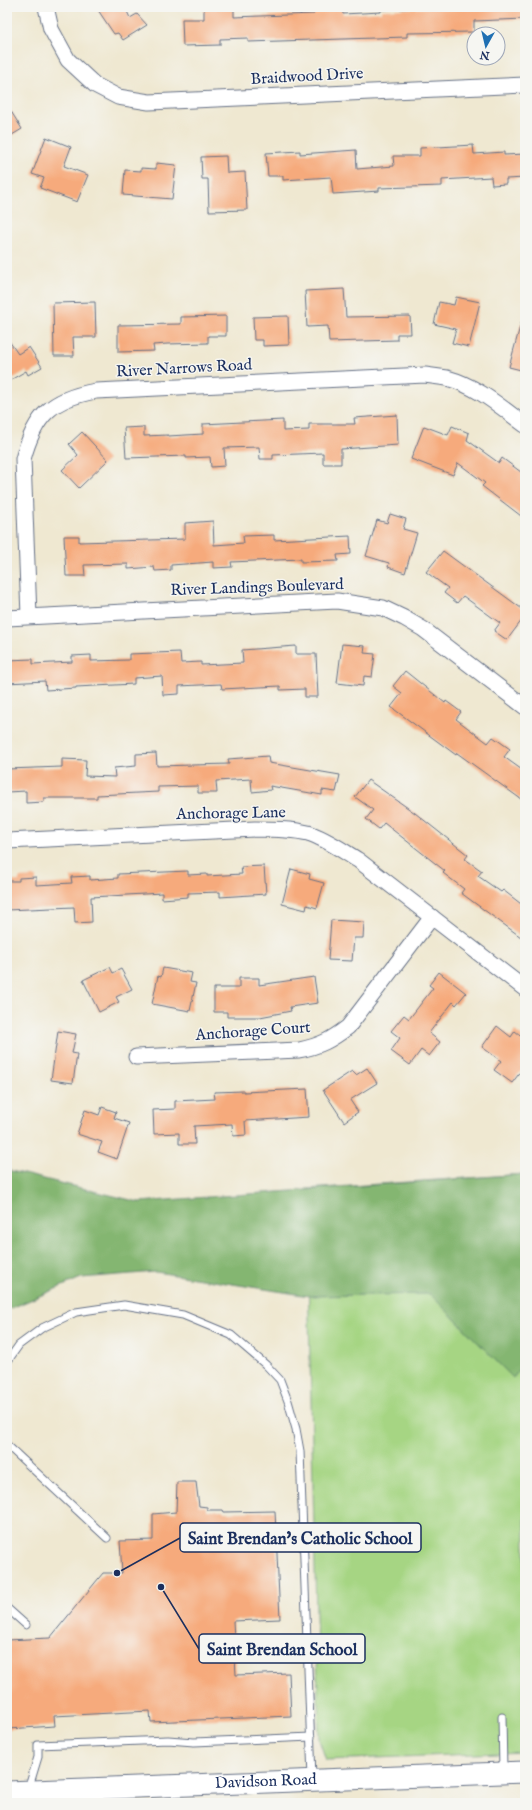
<svg xmlns="http://www.w3.org/2000/svg" width="532" height="1810" viewBox="0 0 532 1810" font-family="'IM FELL English',serif">
  <style>
    .green { fill: #a6d583; stroke: #608270 }
    .forest { fill: #84b671; stroke: #507268 }
    .building { fill: #f6aa7b }
    .lines { fill: none; stroke-linecap: round; stroke-linejoin: round }
    .lane-casing { stroke: #657086; stroke-width: 9 }
    .street-casing { stroke: #657086; stroke-width: 17 }
    .secondary-casing { stroke: #657086; stroke-width: 23 }
    .lane { stroke: #fff; stroke-width: 7 }
    .street { stroke: #fff; stroke-width: 15 }
    .secondary { stroke: #fff; stroke-width: 21 }
    .labels { text-anchor: middle; dominant-baseline: central; stroke-width: 3; stroke-linejoin: round; paint-order: stroke }
    .street-label { font-size: 16px; fill: #1b2f5e; stroke: #f6f6f2 }
    .leader { fill: none; stroke: #1b2f5e; stroke-width: 1.5 }
    .callout-dot { fill: #1b2f5e; stroke: #f6f6f2; stroke-width: 1.5 }
    .callout { fill: #f6f6f2; stroke: #1b2f5e; stroke-width: 1.5 }
    .callout-label { font-size: 17px; text-anchor: middle; font-weight: bold; fill: #1b2f5e }
  </style>
  <rect width="100%" height="100%" fill="#f6f6f2"/>
  <filter id="ink" filterUnits="userSpaceOnUse"><feTurbulence type="fractalNoise" baseFrequency=".025" numOctaves="2"/><feDisplacementMap in="SourceGraphic" scale="8" xChannelSelector="R" yChannelSelector="G"/><feConvolveMatrix kernelMatrix="1 2 1 2 8 2 1 2 1" color-interpolation-filters="sRGB"/></filter>
  <filter id="wash" filterUnits="userSpaceOnUse"><feTurbulence type="fractalNoise" baseFrequency=".012" numOctaves="4" result="noise"/><feDisplacementMap in="SourceGraphic" scale="16" xChannelSelector="R" yChannelSelector="G"/><feGaussianBlur stdDeviation="0.9" result="paint"/><feColorMatrix in="noise" values="0 0 0 0 0 0 0 0 0 0 0 0 0 0 0 0 0 1.4 0 .05"/><feComposite in="paint" operator="in"/></filter>
  <g filter="url(#wash)">
    <rect width="100%" height="100%" fill="#efe8d1"/>
    <!-- green -->
    <path class="green" d="M525,1174V1752L326,1760L319,1740L306,1189Z"/>
    <!-- forest -->
    <path class="forest" d="M7,1170L139,1202L525,1174V1363L513,1378L430,1294L309,1296L156,1272L81,1278L7,1310Z"/>
    <g id="blocks">
      <!-- building -->
      <g class="building">
        <path d="M96,7H125L130,18L137,14L147,25L123,40L118,33L114,34Z"/>
        <path d="M204,7H234V17L314,14V8L328,7H342L343,14L381,12V10L439,7H525V19L474,21V32L407,33V37L248,42V38L220,39V45L183,46L182,19H204Z"/>
        <path d="M7,105L22,129L7,138Z"/>
        <path d="M46,137L71,147L64,166L88,175L77,202L40,188L44,178L32,174Z"/>
        <path d="M473,145L474,154L504,152V155L525,154V178L506,179V184L492,185L491,177L442,180V186L379,188V191L333,194L331,177L283,180V176H268L266,153L300,151V154L356,150L357,169L394,166L393,156H420V148Z"/>
        <path d="M226,156L227,173L245,172L247,210L209,211L208,179H202L201,157Z"/>
        <path d="M156,163L176,165L172,199L123,195L125,170L141,171V168L156,169Z"/>
        <path d="M344,289L346,317L410,316L411,334H397V340L329,342L328,326L307,327L305,291Z"/>
        <path d="M456,297L480,302L469,347L452,343L456,329L434,324L439,302L454,305Z"/>
        <path d="M95,302L96,337H73L74,356H54L53,303Z"/>
        <path d="M226,316V336H208V343L167,344L153,345L154,351L118,352V325L181,324V317Z"/>
        <path d="M288,316L289,345L263,346V340H254L253,317Z"/>
        <path d="M521,323L525,324V371L509,367Z"/>
        <path d="M7,338L18,354L29,347L42,367L28,375L26,371L7,382Z"/>
        <path d="M397,415L398,445L341,449V464H323V453L273,455V459H260L259,447L224,448L225,466L211,467L210,457L186,458V456L126,458L124,428L144,427V436L168,435V436L203,434V424L283,420V431L309,430V424H355L354,418Z"/>
        <path d="M424,426L448,435L452,426L469,433L467,440L499,463L502,458L525,475V519L482,486L485,483L458,463L453,475L411,459Z"/>
        <path d="M82,432L108,460L79,488L62,470L78,455L69,444Z"/>
        <path d="M390,514L406,519L403,529L417,533L405,573L388,567L389,563L366,556L377,520L387,523Z"/>
        <path d="M213,521L214,545L244,543L243,536L274,535V540L350,536L351,554L337,555L338,561L301,562V559L231,562L232,567L213,568V562L171,565V570L155,571L154,567L128,569V564L84,565L85,576H66L64,536H79V542L185,539V523Z"/>
        <path d="M443,551L525,611V616L507,640L494,631L500,623L463,596L457,603L444,593L448,588L426,572Z"/>
        <path d="M342,644L365,646L364,653L375,654L372,677L364,676L363,686L337,683Z"/>
        <path d="M296,646V654H316L318,697H305V689L280,690V686L222,689L221,684L179,686V694L163,695L162,676L134,678V684L76,687V688L46,690L45,681L7,683V660L33,659V664L72,662V656L91,655V661L129,660V654L180,652L181,663L201,662V665L243,663L242,650Z"/>
        <path d="M405,671L445,703L446,701L461,712L456,719L488,743L493,737L510,749L504,757L525,772V802L457,753L456,755L391,707L402,693L393,686Z"/>
        <path d="M156,753L157,766L229,764L228,759L268,756L269,763L340,775L336,792L322,790V795L270,786L271,790L252,792L251,779L216,781L217,793H198V786L158,787V792L97,795V798H44V802L26,803V791L7,792V769L62,767V759L86,760L85,776L115,777L114,768L136,766V754Z"/>
        <path d="M368,780L415,813L468,855L465,859L482,871L478,876L501,892L503,890L525,907V940L461,893L464,889L443,873L445,871L384,823L379,829L366,819L373,810L355,797Z"/>
        <path d="M264,866L266,894L220,897V892L188,893V897L162,899V893L91,897L92,922L75,923L74,907L7,910V881H19V878L36,877V885L72,883L71,877L90,876V880L118,878V874L188,871V875L207,874V876L242,874L241,867Z"/>
        <path d="M291,869L310,874L309,879L324,883L317,908L307,905L306,910L282,904Z"/>
        <path d="M331,920L364,922L363,938H354L352,961L328,960Z"/>
        <path d="M110,967L113,973L121,969L132,989L116,997L119,1002L99,1012L83,980Z"/>
        <path d="M163,968L192,973L190,982L196,983L190,1011L152,1004L158,976L161,977Z"/>
        <path d="M439,972L466,993L456,1005L453,1002L429,1033L440,1042L429,1056L421,1050L410,1065L391,1051L400,1038L391,1031L404,1015L409,1019L433,988L429,985Z"/>
        <path d="M314,977L318,1003L290,1007L291,1011L260,1017H227V1012H214V988H239V978H259V985Z"/>
        <path d="M497,1026L511,1037L515,1031L525,1039V1066L512,1083L494,1070L501,1061L482,1047Z"/>
        <path d="M58,1031L76,1034L72,1053L77,1054L73,1083L51,1080Z"/>
        <path d="M367,1068L377,1083L350,1100L358,1112L344,1122L323,1090L352,1071L356,1075Z"/>
        <path d="M307,1089L309,1117L245,1121L246,1135L233,1136L232,1124L194,1126L195,1144H179V1133L154,1134L153,1110L175,1109V1101L215,1099L214,1092L244,1091V1092Z"/>
        <path d="M102,1107L116,1112L114,1118L129,1123L117,1159L98,1152L102,1142L77,1134L85,1110L99,1115Z"/>
        <path d="M177,1482H196L199,1506L207,1507V1510H223L224,1512L275,1511L280,1619L233,1621L236,1675L289,1673L291,1716L151,1722L150,1711L54,1716L55,1726L7,1729V1640L50,1638L103,1573H122L120,1541L153,1540V1514L176,1512Z"/>
      </g>
    </g>
  </g>
  <g filter="url(#ink)">
    <use href="#blocks" fill-opacity="0" stroke="#657086" stroke-width="1"/>
    <g class="lines">
      <!-- lane casing -->
      <g class="lane-casing">
        <g id="lane">
          <path d="M7,1362L19,1345L42,1328L76,1312L124,1305L183,1315L231,1335L266,1365L280,1380L288,1401L296,1429L300,1451L312,1778"/>
          <path d="M7,1445L107,1538"/>
          <path d="M7,1608L26,1625"/>
          <path d="M502,1717L503,1770"/>
          <path d="M28,1790L38,1757V1745L168,1740L194,1742L311,1737"/>
        </g>
      </g>
      <!-- street casing -->
      <g class="street-casing">
        <g id="street">
          <path d="M46,7L51,29L68,60L95,85L118,97L149,102L525,85"/>
          <path d="M29,616L23,459C35,415 51,399 96,391L425,375C432,376 440,377 447,378C477,386 501,407 525,425"/>
          <path d="M7,618L337,601L383,608L404,618L423,629L525,707"/>
          <path d="M7,841L255,829C273,829 291,829 308,833C325,838 343,851 358,860L525,989"/>
          <path d="M136,1057L299,1050C320,1046 331,1040 348,1027L432,917"/>
        </g>
      </g>
      <!-- secondary casing -->
      <g class="secondary-casing">
        <g id="secondary">
          <path id="s1" d="M7,1792L525,1772"/>
        </g>
      </g>
      <!-- lane -->
      <use href="#lane" class="lane"/>
      <!-- street -->
      <use href="#street" class="street"/>
      <!-- secondary -->
      <use href="#secondary" class="secondary"/>
    </g>
  </g>
  <g class="labels">
    <!-- street labels -->
    <g class="street-label">
      <text transform="translate(307 77) rotate(-3)">Braidwood Drive</text>
      <text transform="translate(184 369) rotate(-3)">River Narrows Road</text>
      <text transform="translate(257 588) rotate(-2)">River Landings Boulevard</text>
      <text transform="translate(231 814) rotate(-1)">Anchorage Lane</text>
      <text transform="translate(253 1032) rotate(-4)">Anchorage Court</text>
      <text stroke="none"><textPath href="#s1" startOffset="259">Davidson Road</textPath></text>
    </g>
  </g>
  <!-- callouts -->
  <path class="leader" d="M117 1573L180 1538M161 1587L199 1649"/>
  <g class="callout-dot">
    <circle cx="117" cy="1573" r="4"/>
    <circle cx="161" cy="1587" r="4"/>
  </g>
  <g class="callout">
    <rect x="180" y="1523" width="241" height="29" rx="4"/>
    <rect x="199" y="1634" width="166" height="29" rx="4"/>
  </g>
  <g class="callout-label">
    <text x="300" y="1544">Saint Brendan's Catholic School</text>
    <text x="282" y="1655">Saint Brendan School</text>
  </g>
  <!-- margin -->
  <rect width="532" height="1810" fill="none" stroke="#f6f6f2" stroke-width="24"/>
  <!-- north arrow -->
  <g transform="translate(486 46) rotate(188)"><circle r="19" fill="#f6f6f2" stroke="#9ea6b7"/>
  <path d="M0-3L7 15L0 10L-7 15Z" fill="#1f6fb2"/>
  <text y="-6" font-size="11" font-weight="bold" text-anchor="middle" fill="#1b2f5e">N</text>
  </g>
</svg>
